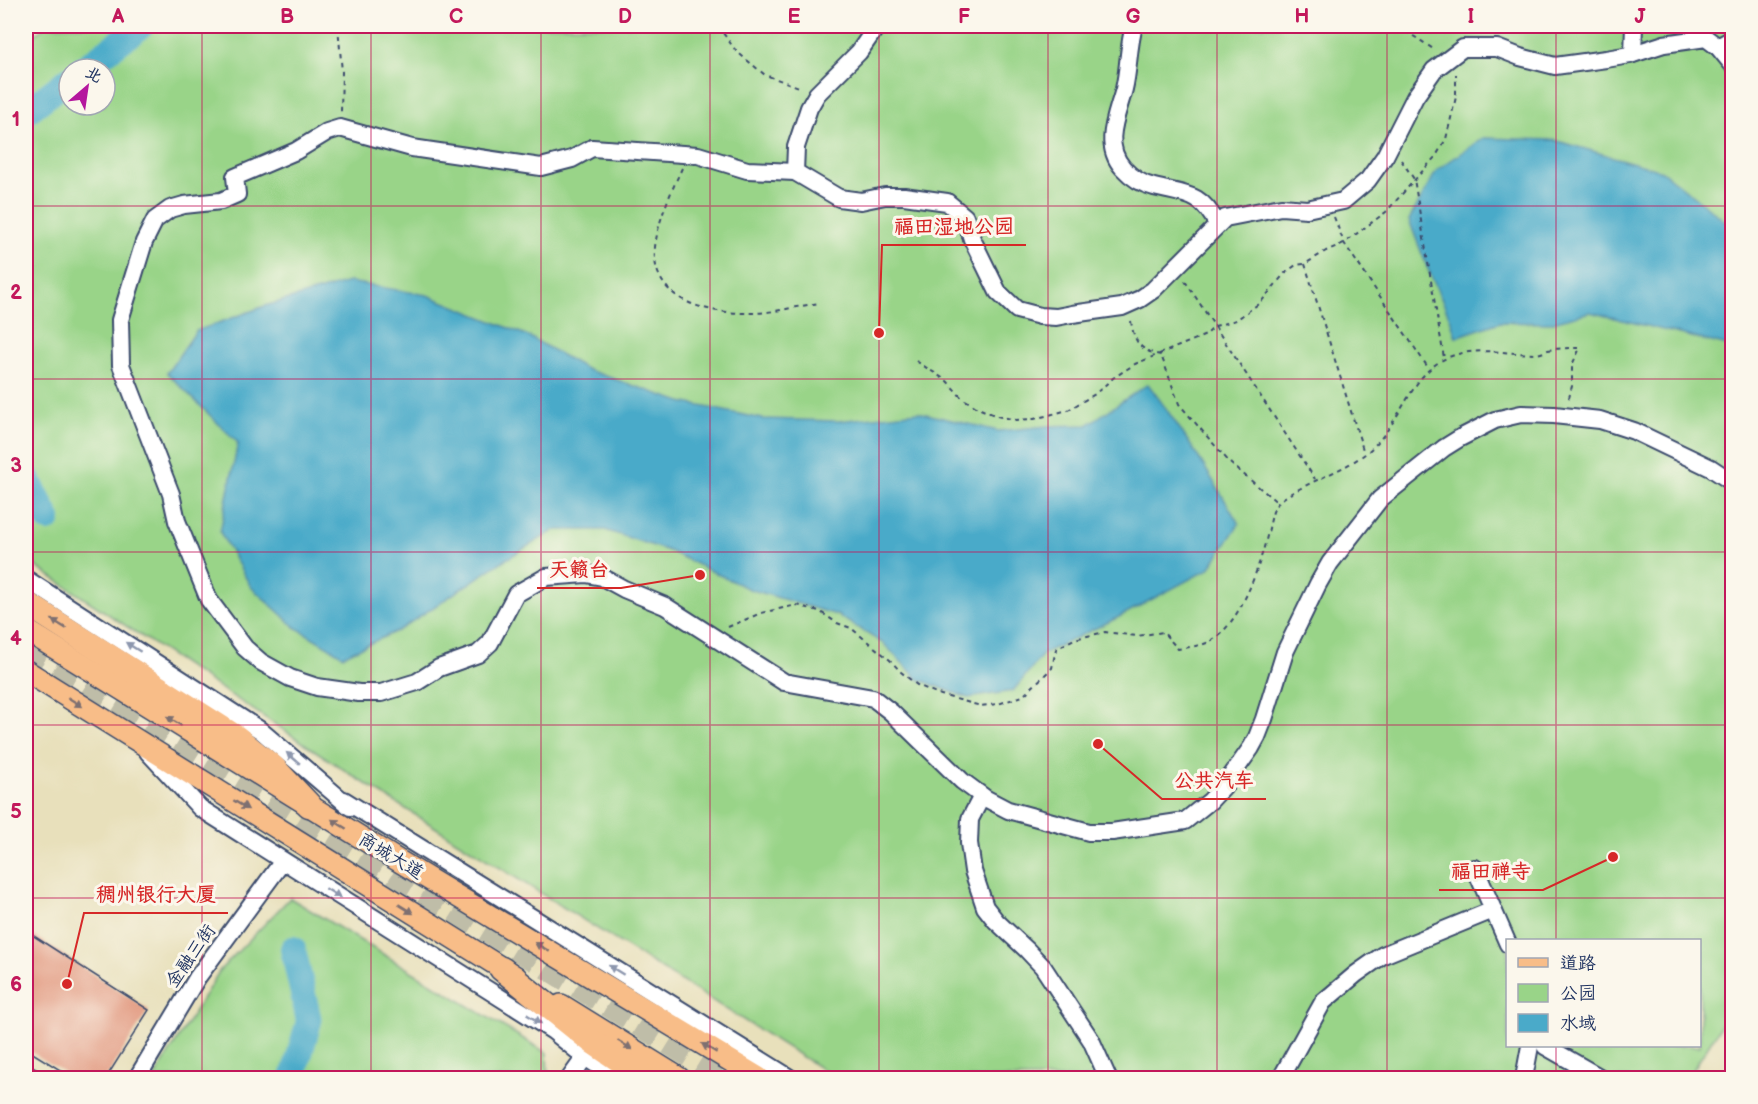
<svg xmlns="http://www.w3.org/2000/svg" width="1758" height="1104" viewBox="0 0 1758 1104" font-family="'Balsamiq Sans','LXGW WenKai TC',sans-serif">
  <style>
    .green { fill: #99d488; stroke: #5a8273; stroke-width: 1.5; fill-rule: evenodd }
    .water { fill: #4aaac9; stroke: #326c94; stroke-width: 1.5 }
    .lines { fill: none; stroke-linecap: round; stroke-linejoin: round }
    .river { stroke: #4aaac9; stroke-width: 26 }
    .building { fill: #e1957b }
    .highway-tunnel { stroke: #bfbda8; stroke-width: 24; stroke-dasharray: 24 12; stroke-linecap: butt }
    .minor-casing { stroke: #3a4a6c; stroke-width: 20 }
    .major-casing { stroke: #3a4a6c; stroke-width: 24 }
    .highway-casing { stroke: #3a4a6c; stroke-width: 27 }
    .path { stroke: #3a4a6c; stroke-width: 2; stroke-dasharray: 4.5 4.5; stroke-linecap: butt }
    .minor { stroke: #fff; stroke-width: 16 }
    .major { stroke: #f8bd88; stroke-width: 21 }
    .highway { stroke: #f8bd88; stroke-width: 24 }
    .oneway { fill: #7e6f71 }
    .oneway2 { fill: #8d97ae }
    .grid { fill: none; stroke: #c2185b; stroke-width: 1.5; stroke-opacity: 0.55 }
    .labels { text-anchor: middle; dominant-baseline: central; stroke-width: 6; stroke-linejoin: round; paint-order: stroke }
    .street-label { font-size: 18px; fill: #1b2f5e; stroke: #fbf7ec }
    .leader { fill: none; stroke: #d62828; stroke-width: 2 }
    .callout-dot { fill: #d62828; stroke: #fbf7ec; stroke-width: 2 }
    .callout-label { font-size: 20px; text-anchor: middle; font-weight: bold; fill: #d62828; stroke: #fbf7ec; stroke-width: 6; stroke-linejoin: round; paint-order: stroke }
    .neatline { fill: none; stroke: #c2185b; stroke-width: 2 }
    .grid-label { font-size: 20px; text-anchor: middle; font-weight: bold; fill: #c2185b }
  </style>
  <rect width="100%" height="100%" fill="#fbf7ec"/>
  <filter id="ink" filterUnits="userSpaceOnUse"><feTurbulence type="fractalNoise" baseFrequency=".0167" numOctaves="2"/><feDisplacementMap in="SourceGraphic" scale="12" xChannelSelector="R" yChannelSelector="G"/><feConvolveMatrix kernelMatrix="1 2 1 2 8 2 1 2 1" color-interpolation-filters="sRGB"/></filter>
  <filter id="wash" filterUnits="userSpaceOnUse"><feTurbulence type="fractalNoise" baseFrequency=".008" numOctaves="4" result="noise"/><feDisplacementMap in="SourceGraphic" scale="24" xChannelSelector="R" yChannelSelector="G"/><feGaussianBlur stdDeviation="1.35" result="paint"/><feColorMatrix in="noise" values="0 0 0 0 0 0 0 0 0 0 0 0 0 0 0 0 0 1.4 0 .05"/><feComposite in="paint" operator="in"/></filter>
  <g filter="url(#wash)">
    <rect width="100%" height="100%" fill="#e8e0bb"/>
    <!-- green -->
    <g class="green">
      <path d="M46,26H1732V1008L1688,1078H836L358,779L26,560V42ZM69,69H105V105H69ZM1508,940H1700V1046H1508Z"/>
      <path d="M290,898L547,1053L548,1078H154L220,970Z"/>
    </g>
    <!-- water -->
    <g class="water">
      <path d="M1483,138L1554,140L1662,171L1725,221L1732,229V347L1590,312L1549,323L1500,322L1456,337L1450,318L1427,267L1409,220L1437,170Z"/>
      <path d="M349,282L427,295L526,335L588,370L681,402L763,419L838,421L918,412L998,431L1047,426L1087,425L1148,384C1182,429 1211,476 1239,524L1209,569L1117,618L1044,653L1013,691L968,698L918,679L884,644L837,615L749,589L669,551L605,530H555L503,561L399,630L343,656L295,627L251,587L220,532L238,443L167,373L196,331L265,306Z"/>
    </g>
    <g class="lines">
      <!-- river -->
      <g class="river">
        <path d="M83,69L141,26"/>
        <path d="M26,112L69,79"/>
        <path d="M26,476L48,519"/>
        <path d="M293,949L309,1021L293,1078"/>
      </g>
    </g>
    <g id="blocks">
      <!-- building -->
      <path class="building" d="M26,931L149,1010L106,1078H73L26,1049Z"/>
    </g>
  </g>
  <g filter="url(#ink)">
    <use href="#blocks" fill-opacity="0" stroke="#3a4a6c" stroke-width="1.5"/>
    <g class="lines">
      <!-- highway-tunnel -->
      <path class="highway-tunnel" d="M26,645L726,1078"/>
      <!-- minor casing -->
      <g class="minor-casing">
        <g id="minor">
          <path d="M1134,26C1128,47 1129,68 1124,89C1117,116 1102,144 1123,168C1132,178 1141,184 1154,187C1186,195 1201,192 1217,224"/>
          <path d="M1718,47L1732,39"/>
          <path d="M1633,54L1634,26"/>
          <path d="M1732,64L1718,47L1706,38L1664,44L1630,55L1606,59L1555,66L1520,57L1497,48H1463L1434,70L1415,97L1385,156L1368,180L1343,201L1307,209L1281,207L1225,218L1153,290L1140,299L1122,307L1072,314L1056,317L1040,316L1017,310L998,292L972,239L965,217L947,202L904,196H885L861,201L839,198L795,172L747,170L698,155L592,148L572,159L541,167L412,148L340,128L327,132L296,151L235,177L237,194L221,201L184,205L170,209L155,220L144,242L120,320L121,365L171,494L177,521L209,600L245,648L261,662L290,678L317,687L359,693H381L417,682L439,668L478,654L490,643L516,594L546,577L586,574L602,577L624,589L665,606L784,682L873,698L891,712L962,781L985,798L1008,810L1089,832H1112L1185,821L1210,801L1224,786L1251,748L1257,737L1264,719L1285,652L1318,584L1330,563L1380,499L1444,448L1460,438L1495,420L1521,414L1554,415L1600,420L1634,431L1711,468L1732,482"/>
          <path d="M795,172L796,147L809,108L817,94L859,52L877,26"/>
          <path d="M26,579L260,730L350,807"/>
          <path d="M148,752L200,808L553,1031L585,1057L617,1078"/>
          <path d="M982,796L970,819L969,843L973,871L985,907L996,921L1027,950L1043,967L1091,1040L1108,1078"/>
          <path d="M344,800L790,1078"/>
          <path d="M1475,868L1508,944"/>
          <path d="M1545,1046L1601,1078"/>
          <path d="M26,1074L33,1078"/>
          <path d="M137,1078L197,978L283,861"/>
          <path d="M570,1078L585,1057"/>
          <path d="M1281,1078L1323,1002L1356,974L1383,955L1493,910"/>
          <path d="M1524,1078L1530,1046"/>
        </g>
      </g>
      <!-- major casing -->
      <g class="major-casing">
        <g id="major">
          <path d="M26,630L394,858L759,1078"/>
          <path d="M26,671L516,977"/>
          <path d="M561,1005L679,1078"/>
        </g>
      </g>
      <!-- highway casing -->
      <g class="highway-casing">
        <g id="highway">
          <path d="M26,603L236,737L273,767L309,805"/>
          <path d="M502,969L590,1040L646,1078"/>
        </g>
      </g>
      <!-- path -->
      <g class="path">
        <path d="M338,26L342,72L341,112"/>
        <path d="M718,26L736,51L765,75L802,88"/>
        <path d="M1398,26L1435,50"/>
        <path d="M1401,160L1414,179L1444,358"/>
        <path d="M682,168C671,192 658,220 655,247C650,302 709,314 751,313C774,313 797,306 820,303"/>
        <path d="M1334,217L1344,243L1429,369"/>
        <path d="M1305,264L1364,453"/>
        <path d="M1185,281L1315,479"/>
        <path d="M1131,321C1134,341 1139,351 1161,355L1179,404L1231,464L1278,503"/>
        <path d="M916,361L947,381L962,398L978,408L997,416L1016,420L1034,419L1068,410L1095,394L1113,378L1135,364L1206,335L1215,326L1236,320L1261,302L1285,273L1296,265L1305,264L1326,251L1344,243L1386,212L1436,156L1446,139L1456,97V74"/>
        <path d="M728,627L761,613L797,605L819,611L837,623L851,628L890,660L901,672L917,685L941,695L981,706L998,704L1023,696L1052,668L1056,649L1074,639L1105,632L1137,636L1163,632L1178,649C1187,647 1201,646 1209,642C1241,625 1260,565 1268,532C1271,522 1271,511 1278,503C1284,496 1294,492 1301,488C1322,477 1346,468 1365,454C1388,436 1400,409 1416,385C1448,339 1488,353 1535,354C1540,354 1544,352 1548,350C1558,348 1570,348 1580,348L1572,365V386L1568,402"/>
      </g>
      <!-- minor -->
      <use href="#minor" class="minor"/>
      <!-- major -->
      <use href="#major" class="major"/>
      <!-- highway -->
      <use href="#highway" class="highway"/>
    </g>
    <!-- one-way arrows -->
    <defs><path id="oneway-solid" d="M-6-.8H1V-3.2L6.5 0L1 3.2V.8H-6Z" transform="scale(1.5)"/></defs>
    <g class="oneway">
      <use href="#oneway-solid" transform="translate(59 624) rotate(-148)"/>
      <use href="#oneway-solid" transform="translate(75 702) rotate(32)"/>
      <use href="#oneway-solid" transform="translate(174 721) rotate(-148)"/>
      <use href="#oneway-solid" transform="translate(241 805) rotate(32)"/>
      <use href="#oneway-solid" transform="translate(339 824) rotate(-148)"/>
      <use href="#oneway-solid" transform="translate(406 909) rotate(32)"/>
      <use href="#oneway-solid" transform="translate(542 947) rotate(-149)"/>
      <use href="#oneway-solid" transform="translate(625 1045) rotate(32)"/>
      <use href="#oneway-solid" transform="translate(709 1048) rotate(-149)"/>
    </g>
    <g class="oneway2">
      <use href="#oneway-solid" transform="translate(133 647) rotate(-148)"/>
      <use href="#oneway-solid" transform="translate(293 758) rotate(-140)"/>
      <use href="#oneway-solid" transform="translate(333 893) rotate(32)"/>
      <use href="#oneway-solid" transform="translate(616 970) rotate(-148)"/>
      <use href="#oneway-solid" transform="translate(534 1019) rotate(32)"/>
    </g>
  </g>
  <!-- grid -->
  <path class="grid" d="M202,26V1078M371,26V1078M541,26V1078M710,26V1078M879,26V1078M1048,26V1078M1217,26V1078M1387,26V1078M1556,26V940M26,206H1732M26,379H1732M26,552H1732M26,725H1732M26,898H1732M1556,1046V1078"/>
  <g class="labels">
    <!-- street labels -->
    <g class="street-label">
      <text transform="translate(391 856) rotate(31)">商城大道</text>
      <text transform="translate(191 956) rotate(-55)">金融三街</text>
    </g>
  </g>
  <!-- callouts -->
  <path class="leader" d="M879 333L882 245H1026M700 575L621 588H537M1098 744L1162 799H1266M1613 857L1543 890H1439M67 984L84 913H228"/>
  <g class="callout-dot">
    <circle cx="879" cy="333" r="6"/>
    <circle cx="700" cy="575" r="6"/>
    <circle cx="1098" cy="744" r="6"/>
    <circle cx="1613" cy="857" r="6"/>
    <circle cx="67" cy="984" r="6"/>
  </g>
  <g class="callout-label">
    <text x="954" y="233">福田湿地公园</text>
    <text x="579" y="576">天籁台</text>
    <text x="1214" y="787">公共汽车</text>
    <text x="1491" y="878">福田禅寺</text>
    <text x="156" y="901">稠州银行大厦</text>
  </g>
  <!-- margin -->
  <rect width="1758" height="1104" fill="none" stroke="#fbf7ec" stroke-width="66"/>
  <!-- legend -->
  <rect x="1506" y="939" width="195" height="108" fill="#fbf7ec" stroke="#a1a7b3" stroke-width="1.5"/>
  <rect x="1518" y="958" width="30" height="9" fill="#f8bd88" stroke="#a1a7b3" stroke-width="1.5"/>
  <text x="1560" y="969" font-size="18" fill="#1b2f5e">道路</text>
  <rect x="1518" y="984" width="30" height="18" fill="#99d488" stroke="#a1a7b3" stroke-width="1.5"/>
  <text x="1560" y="999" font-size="18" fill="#1b2f5e">公园</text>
  <rect x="1518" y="1014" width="30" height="18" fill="#4aaac9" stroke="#a1a7b3" stroke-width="1.5"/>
  <text x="1560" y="1029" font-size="18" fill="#1b2f5e">水域</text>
  <!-- north arrow -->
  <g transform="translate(87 87) rotate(29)"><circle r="28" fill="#fbf7ec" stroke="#a1a7b3" stroke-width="1.5"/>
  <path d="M0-4.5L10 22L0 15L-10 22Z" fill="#b5179e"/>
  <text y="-9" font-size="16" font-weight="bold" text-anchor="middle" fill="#1b2f5e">北</text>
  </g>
  <rect x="33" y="33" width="1692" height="1038" class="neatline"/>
  <g class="grid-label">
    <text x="118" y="23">A</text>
    <text x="287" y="23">B</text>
    <text x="456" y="23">C</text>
    <text x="625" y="23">D</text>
    <text x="794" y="23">E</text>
    <text x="964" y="23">F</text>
    <text x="1133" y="23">G</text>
    <text x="1302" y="23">H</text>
    <text x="1471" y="23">I</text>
    <text x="1640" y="23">J</text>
    <text x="16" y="126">1</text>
    <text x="16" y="299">2</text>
    <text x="16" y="472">3</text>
    <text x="16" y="645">4</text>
    <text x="16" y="818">5</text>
    <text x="16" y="991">6</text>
  </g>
</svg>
